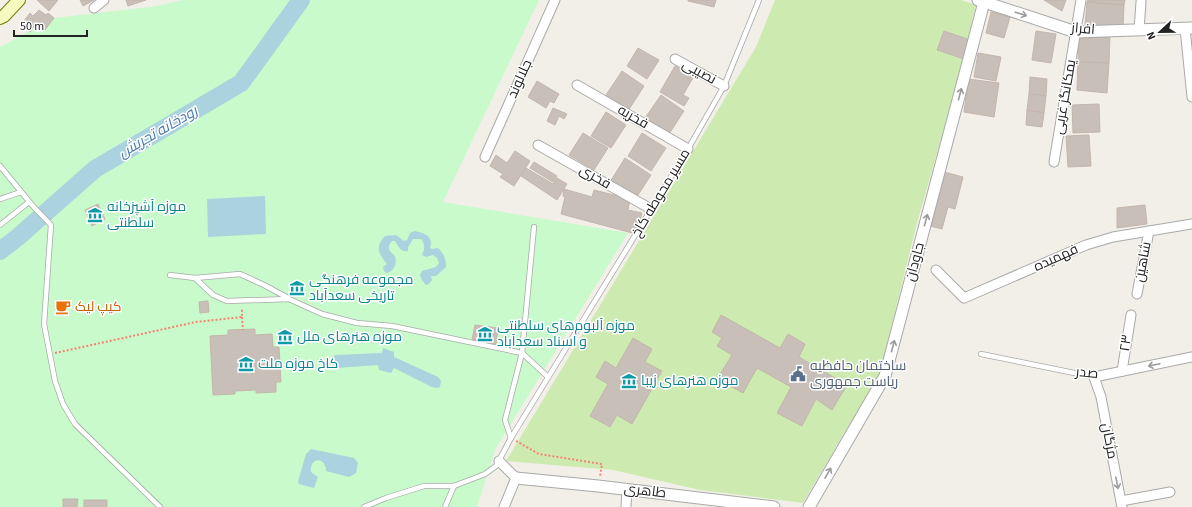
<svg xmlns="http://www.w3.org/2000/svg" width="1192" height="507" viewBox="0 0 1192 507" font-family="'Source Sans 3',Cairo,sans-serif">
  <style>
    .grass { fill: #cdebb0 }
    .park { fill: #c8facc }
    .water { fill: #aad3df }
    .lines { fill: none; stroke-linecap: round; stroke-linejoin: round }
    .river { stroke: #aad3df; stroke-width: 18 }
    .building { fill: #c7bfb8; stroke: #c4b6ab }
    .service-casing { stroke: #a9a9a9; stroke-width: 6 }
    .minor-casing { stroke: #a9a9a9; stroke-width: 11 }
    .tertiary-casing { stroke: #a9a9a9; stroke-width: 13 }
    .secondary-casing { stroke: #707d05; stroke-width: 14 }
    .path { stroke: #fa8072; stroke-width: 2; stroke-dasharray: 2 2; stroke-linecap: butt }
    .service { stroke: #fff; stroke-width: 4.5 }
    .minor { stroke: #fff; stroke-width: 9 }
    .tertiary { stroke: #fff; stroke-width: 11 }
    .secondary { stroke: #f7fabf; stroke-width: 12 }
    .oneway { stroke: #9c9c9c }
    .labels { text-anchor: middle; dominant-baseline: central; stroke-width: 3; stroke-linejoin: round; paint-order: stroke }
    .street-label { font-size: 14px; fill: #222; stroke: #fff }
    .culture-label { font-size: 14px; fill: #0d838f; stroke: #fff; text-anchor: start }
    .food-label { font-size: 14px; fill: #c56008; stroke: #fff; text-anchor: start }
    .service-label { font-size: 14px; fill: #4e5e75; stroke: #fff; text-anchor: start }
    .water-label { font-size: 15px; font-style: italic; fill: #4a7aab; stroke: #fff }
  </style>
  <rect width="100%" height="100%" fill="#f2efe9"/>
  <!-- grass -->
  <path class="grass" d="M775,0H961L976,5L961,69L917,223L880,373L869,396L849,425L803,503L700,490L613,470L506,461L756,47Z"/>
  <!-- park -->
  <path class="park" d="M183,0H539L443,202L628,233L496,448L477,507H0V47L54,18L157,6Z"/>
  <!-- water -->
  <g class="water">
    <path d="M265,196L266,234L208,237L207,199Z"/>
    <path d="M415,231C424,233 434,236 430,248L432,249L438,248C444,254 446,258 446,267L436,276H431L432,280L429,284L426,285L422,280L420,275L422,271L436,267L439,263L437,258L433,255L426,257L422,255C425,249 425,244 421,239H413L408,247V251C400,252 399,247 395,241H392C386,248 389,251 395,256C397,263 395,270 387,273L384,271L383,267L387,264C378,253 375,247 385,236L396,235L404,241L407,240L410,233Z"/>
    <path d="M383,348L394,352V357L438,377L441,381L440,387L437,388L432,387L394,368L391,373L379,370L378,365L337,368C329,365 329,360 335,355L382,353Z"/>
    <path d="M311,449L354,458L358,463L356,473L349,477L326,471C326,456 309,457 311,472L318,477L314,488L299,484L298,482L299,478L306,454Z"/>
  </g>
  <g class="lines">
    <!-- river -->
    <path class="river" d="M0,251L18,237L95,169L241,83L301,0"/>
  </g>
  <!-- building -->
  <g class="building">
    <path d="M37,0H58L49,11Z"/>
    <path d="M80,0H94L83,6Z"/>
    <path d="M126,0H146L128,6Z"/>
    <path d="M688,0H716L714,7L688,1Z"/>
    <path d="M1044,0H1066L1062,11Z"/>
    <path d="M1088,0H1125L1124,5L1087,2Z"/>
    <path d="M1087,2L1124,5L1123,28L1085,26Z"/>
    <path d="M39,10L46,15L48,13L54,18L44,31L36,24L30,32L21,25L30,13L33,16Z"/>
    <path d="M991,12L1010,17L1004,38L986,33Z"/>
    <path d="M944,31L970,40L964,59L937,50Z"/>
    <path d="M1036,31L1056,34L1051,63L1032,60Z"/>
    <path d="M1079,35L1110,36L1109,63L1078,62Z"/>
    <path d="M638,48L659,60L647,79L627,66Z"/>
    <path d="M978,53L1001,57L996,81L974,77Z"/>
    <path d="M1078,62L1109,63L1107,93L1077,90Z"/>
    <path d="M675,66L694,76L683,95L689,98L684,106L660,92Z"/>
    <path d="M622,71L644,86L628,111L606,95Z"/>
    <path d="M1030,77L1047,79L1046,96L1029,94Z"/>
    <path d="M968,79L999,83L994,117L964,112Z"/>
    <path d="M537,81L559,94L554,103L550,101L546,108L528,97Z"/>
    <path d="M1029,94L1046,96L1044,113L1027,110Z"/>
    <path d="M661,95L684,111L669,134L645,118Z"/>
    <path d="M1099,104L1100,132L1073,133L1072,105Z"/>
    <path d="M553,108L567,114L564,119L559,116L555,125L547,121Z"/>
    <path d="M1027,110L1044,113L1042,127L1026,125Z"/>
    <path d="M606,112L626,125L611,148L591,136Z"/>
    <path d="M583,133L608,148L594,170L569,155Z"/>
    <path d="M642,133L666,148L651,171L628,156Z"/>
    <path d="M1089,135L1091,166L1068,167L1066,136Z"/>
    <path d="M515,151L530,161L514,186L500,177L503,174L490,166L496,155L507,163Z"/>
    <path d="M625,158L651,175L636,198L610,182Z"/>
    <path d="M534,162L557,176L553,182L530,168Z"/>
    <path d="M526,168L553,184L557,178L567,184L557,200L521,176Z"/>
    <path d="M944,172L963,177L955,209L948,207L942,229L930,226Z"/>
    <path d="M564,189L592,197L594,190L630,199L628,210L642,213L636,234L561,214L565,197L563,196Z"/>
    <path d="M98,204L105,219L92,226L85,210Z"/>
    <path d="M1145,205L1147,224L1117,228V208Z"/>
    <path d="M208,301L209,312L200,313L199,302Z"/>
    <path d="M67,302V310L59,311L58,303Z"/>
    <path d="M721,315L780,348L788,334L805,344L799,357L847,385L832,410L816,399L802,426L777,413L791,387L757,368L743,393L717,379L732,355L717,346L722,338L712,332Z"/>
    <path d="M475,325L498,328L496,344L472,340Z"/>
    <path d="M255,329V335L272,334L273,347H279L281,382H276V392L256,393V390L235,391V394L213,395L210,336L228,335V330Z"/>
    <path d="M633,338L652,349L645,362L662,371L632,424L617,415L610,427L590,416L608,384L596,377L605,361L616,368Z"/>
    <path d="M63,499H78L77,507H63Z"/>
    <rect x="84" y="500" width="23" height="7"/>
  </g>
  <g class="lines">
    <!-- service casing -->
    <g class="service-casing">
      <g id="service">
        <path d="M0,166L32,205L51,225L44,324L55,381L63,404L75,424L160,507"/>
        <path d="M0,199L21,192"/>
        <path d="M0,225L29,202"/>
        <path d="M170,275L195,278L240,274L264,285L288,298"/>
        <path d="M195,278L213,295L227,301L289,299L322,314L357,323L392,326L522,353L548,377"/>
        <path d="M981,354L1094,377"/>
        <path d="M511,438L688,149L724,86L759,0"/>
        <path d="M364,507L386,498L424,486H454L485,474L496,466L511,438L505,420L522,353L534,227"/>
        <path d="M445,507L454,486"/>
      </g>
    </g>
    <!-- minor casing -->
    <g class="minor-casing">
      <g id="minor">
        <path d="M94,8L104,0"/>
        <path d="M1185,28L1192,97"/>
        <path d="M1139,30L1141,2"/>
        <path d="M675,59L724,86"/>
        <path d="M577,85L688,149"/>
        <path d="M538,145L651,209"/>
        <path d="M485,157L555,0"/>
        <path d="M1054,162L1081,0"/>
        <path d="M936,270L964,298L1086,245L1113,237L1192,224"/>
        <path d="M1137,294L1149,231"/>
        <path d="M1122,371L1131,315"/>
        <path d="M499,461L516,478L504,507"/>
        <path d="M1121,501L1170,492"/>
        <path d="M626,507L627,489"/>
        <path d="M1122,507L1101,397L1094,377L1192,357"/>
      </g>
    </g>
    <!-- tertiary casing -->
    <g class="tertiary-casing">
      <g id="tertiary">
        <path d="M978,0L1076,32L1192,28"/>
        <path d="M516,478L598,486L774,507"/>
        <path d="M809,507L885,376L984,2"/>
      </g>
    </g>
    <!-- secondary casing -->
    <g class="secondary-casing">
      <path id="secondary" d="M0,18L4,16L19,0"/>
    </g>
    <!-- path -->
    <g class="path">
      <path d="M242,317L243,330"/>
      <path d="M55,353L196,322L242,317V308"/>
      <path d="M516,441L539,454L602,464L600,477"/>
    </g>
    <!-- service -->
    <use href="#service" class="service"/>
    <!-- minor -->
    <use href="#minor" class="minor"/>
    <!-- tertiary -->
    <use href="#tertiary" class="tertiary"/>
    <!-- secondary -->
    <use href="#secondary" class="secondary"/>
  </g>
  <!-- one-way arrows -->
  <defs><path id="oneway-shaft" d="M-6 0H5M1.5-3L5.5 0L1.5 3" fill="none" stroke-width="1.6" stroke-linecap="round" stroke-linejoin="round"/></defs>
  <g class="oneway">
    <use href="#oneway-shaft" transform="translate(1021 14) rotate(18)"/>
    <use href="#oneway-shaft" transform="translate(960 94) rotate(-75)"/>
    <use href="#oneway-shaft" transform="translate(926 220) rotate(-75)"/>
    <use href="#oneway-shaft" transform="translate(893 346) rotate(-75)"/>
    <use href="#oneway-shaft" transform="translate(1154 365) rotate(168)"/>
    <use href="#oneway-shaft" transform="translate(828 473) rotate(-60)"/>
    <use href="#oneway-shaft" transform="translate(1117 483) rotate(79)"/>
  </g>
  <!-- icons -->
  <defs>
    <g id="museum-bare" transform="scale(1.2)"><path d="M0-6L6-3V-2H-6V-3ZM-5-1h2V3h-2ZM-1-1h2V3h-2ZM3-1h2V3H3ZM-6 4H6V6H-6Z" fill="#0f9aa8" stroke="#fff" stroke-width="2.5" paint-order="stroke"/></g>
    <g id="cafe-bare" transform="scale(1.2)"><path d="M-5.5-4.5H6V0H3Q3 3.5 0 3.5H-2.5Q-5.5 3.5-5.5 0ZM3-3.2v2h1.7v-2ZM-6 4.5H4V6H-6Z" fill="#e8710a" stroke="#fff" stroke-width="2.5" paint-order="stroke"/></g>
    <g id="civic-bare" transform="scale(1.2)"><path d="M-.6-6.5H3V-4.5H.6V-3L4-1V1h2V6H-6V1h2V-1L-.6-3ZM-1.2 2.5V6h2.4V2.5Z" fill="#5c6f8a" stroke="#fff" stroke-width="2.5" paint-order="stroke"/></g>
  </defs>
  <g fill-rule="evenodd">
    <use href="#museum-bare" x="95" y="215"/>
    <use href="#museum-bare" x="297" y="288"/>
    <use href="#cafe-bare" x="63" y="307"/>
    <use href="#museum-bare" x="485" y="334"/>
    <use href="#museum-bare" x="285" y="337"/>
    <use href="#museum-bare" x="246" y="364"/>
    <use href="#civic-bare" x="798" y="374"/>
    <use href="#museum-bare" x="629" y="381"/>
  </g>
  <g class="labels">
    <!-- street labels -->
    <g class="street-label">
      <text transform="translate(1083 29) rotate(5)">افراز</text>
      <text transform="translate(699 72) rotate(29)">نصیبی</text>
      <text transform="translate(520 79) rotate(-66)">جلالوند</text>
      <text transform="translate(1065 97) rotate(-80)">یمکانگز غربی</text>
      <text transform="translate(633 117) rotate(30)">فخریه</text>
      <text transform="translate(595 177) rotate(30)">فخری</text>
      <text transform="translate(661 193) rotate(-59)">مسیر محوطه کاخ</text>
      <text transform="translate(1056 258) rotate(-24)">فهمیده</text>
      <text transform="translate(915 262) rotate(-75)">جاودان</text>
      <text transform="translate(1143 262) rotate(-79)">شاهین</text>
      <text transform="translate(1126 343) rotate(-81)">۲۳</text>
      <text transform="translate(1087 373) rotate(5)">صدر</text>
      <text transform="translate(1109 441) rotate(79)">مژگان</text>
      <text transform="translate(645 491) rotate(7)">طاهری</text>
    </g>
    <!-- culture labels -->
    <g class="culture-label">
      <text x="107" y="207">موزه آشپزخانه<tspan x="107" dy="16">سلطنتی</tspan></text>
      <text x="309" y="280">مجموعه فرهنگی<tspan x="309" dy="16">تاریخی سعدآباد</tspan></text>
      <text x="497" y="326">موزه آلبوم‌های سلطنتی<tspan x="497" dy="16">و اسناد سعدآباد</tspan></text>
      <text x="297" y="337">موزه هنرهای ملل</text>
      <text x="258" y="364">کاخ موزه ملت</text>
      <text x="641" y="381">موزه هنرهای زیبا</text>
    </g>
    <!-- food labels -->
    <g class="food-label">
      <text x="75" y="307">کیپ لیک</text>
    </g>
    <!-- service labels -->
    <g class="service-label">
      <text x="810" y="366">ساختمان حافظیه<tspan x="810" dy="16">ریاست جمهوری</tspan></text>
    </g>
    <!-- water labels -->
    <g class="water-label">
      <text transform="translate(158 132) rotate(-30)">رودخانه تجریش</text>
    </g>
  </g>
  <!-- north arrow -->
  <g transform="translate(1160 32) rotate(248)" stroke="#ffffff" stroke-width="3" paint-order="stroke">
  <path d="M0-3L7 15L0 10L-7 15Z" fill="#222222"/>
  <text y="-6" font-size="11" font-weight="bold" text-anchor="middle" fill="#222222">N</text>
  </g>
  <!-- scale -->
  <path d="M14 30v6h73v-6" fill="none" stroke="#222222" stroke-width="2"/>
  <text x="20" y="30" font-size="12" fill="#222222" stroke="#ffffff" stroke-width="3" paint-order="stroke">50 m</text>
</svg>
